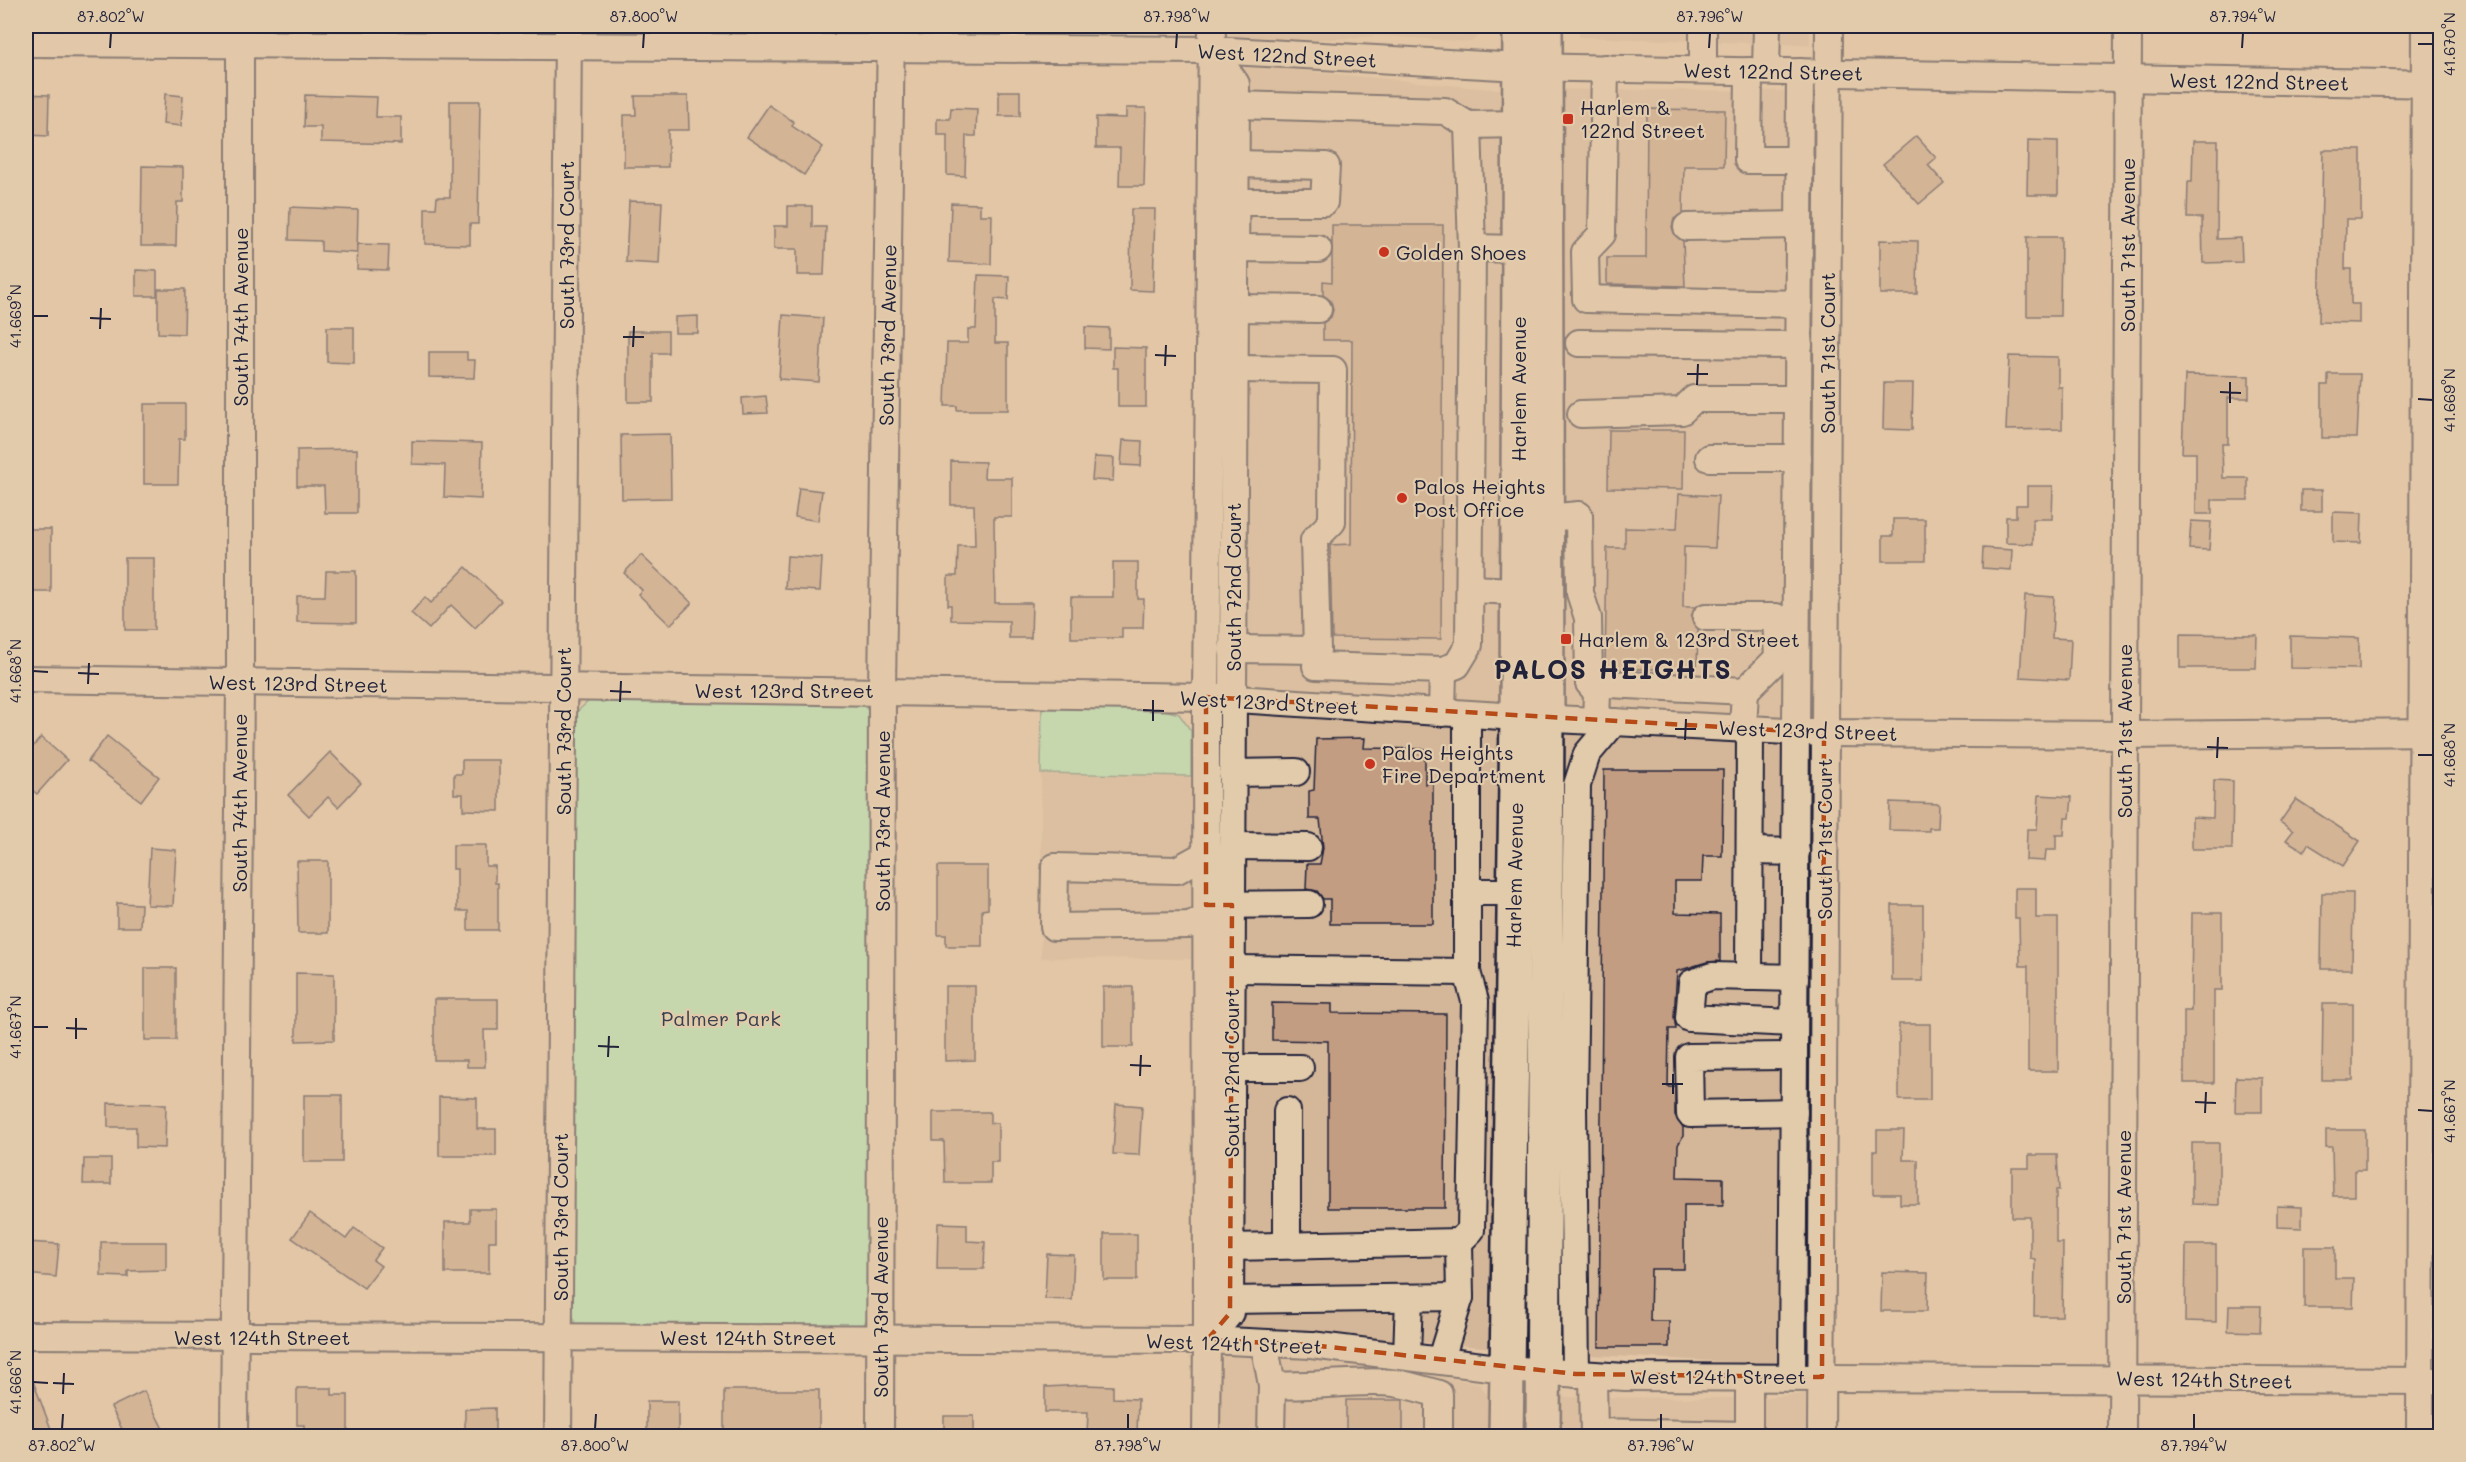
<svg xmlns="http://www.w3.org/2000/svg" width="2466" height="1462" viewBox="0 0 2466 1462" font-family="Mali,sans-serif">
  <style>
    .built { fill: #d4b799 }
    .green { fill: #a4eab7; stroke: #638679; stroke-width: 1.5 }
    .building { fill: #c29d82; stroke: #22223b; stroke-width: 1.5 }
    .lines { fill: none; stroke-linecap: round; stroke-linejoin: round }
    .minor-casing { stroke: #22223b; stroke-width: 30 }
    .major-casing { stroke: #22223b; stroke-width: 38 }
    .minor { stroke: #e2cbab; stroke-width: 26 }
    .major { stroke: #e2cbab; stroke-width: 33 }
    .marked { fill: none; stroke: #b64b18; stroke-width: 4.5; stroke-dasharray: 12 8; stroke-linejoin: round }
    .ticks { fill: none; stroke: #22223b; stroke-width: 2 }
    .poi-dot { fill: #c8321e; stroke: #e2cbab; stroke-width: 2 }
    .labels { text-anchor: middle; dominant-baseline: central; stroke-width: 4.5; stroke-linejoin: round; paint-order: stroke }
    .street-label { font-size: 20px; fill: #22223b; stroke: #e2cbab }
    .poi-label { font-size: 20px; fill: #22223b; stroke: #e2cbab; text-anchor: start }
    .park-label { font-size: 20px; fill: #36404e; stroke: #e2cbab }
    .district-label { font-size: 26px; font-weight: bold; letter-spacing: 1.5px; fill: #22223b; stroke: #e2cbab }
    .neatline { fill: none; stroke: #22223b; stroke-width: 2 }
    .ticks-label { font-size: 15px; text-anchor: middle; fill: #22223b }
  </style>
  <rect width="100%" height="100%" fill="#e2c6a6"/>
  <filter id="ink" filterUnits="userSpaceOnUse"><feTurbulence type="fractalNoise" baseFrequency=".0167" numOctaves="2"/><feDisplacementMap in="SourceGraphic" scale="12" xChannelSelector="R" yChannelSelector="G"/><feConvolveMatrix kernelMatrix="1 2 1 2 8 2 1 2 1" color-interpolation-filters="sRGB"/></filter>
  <g filter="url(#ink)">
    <!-- built -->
    <g class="built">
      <path d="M1219,26H1491L1471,42L1380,36L1300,41L1237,40Z"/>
      <path d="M1579,26H1810V45L1579,37Z"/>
      <path d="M1245,65L1490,89L1818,91L1815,1366L1591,1355L1238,1329Z"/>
      <path d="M1041,773L1191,776V959L1041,958Z"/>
      <path d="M1185,1350L1367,1364L1479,1383L1490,1400V1436H1194V1377L1191,1360Z"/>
      <path d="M1812,1393L1811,1436H1554V1397L1756,1398Z"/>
    </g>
    <!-- green -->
    <g class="green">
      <path d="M599,699L861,704L868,710L872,723L870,1311L863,1327L585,1326L576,1324L570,1308L573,715L589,701Z"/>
      <path d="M1042,705L1149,706L1179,714L1191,731V776L1041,773Z"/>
    </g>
    <!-- building -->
    <g class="building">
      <rect x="999" y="91" width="21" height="25"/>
      <path d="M26,94L49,95L48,136L26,135Z"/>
      <path d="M165,94L183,96L181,126L163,124Z"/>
      <path d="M305,95L377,97L376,117H401V144L321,142V127H304Z"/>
      <path d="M635,96H688L689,130H668V167H624V115H636Z"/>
      <path d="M450,101H480L478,224H470V245L425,244V208H436L437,197H450Z"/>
      <path d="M769,105L794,122L792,126L823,147L804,175L747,137Z"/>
      <path d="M951,108L977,109L976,136H966L965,176L947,175V135H937V119H950Z"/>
      <path d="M1126,108H1146L1144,186H1119L1120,148H1096V117L1126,118Z"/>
      <path d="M1647,109L1725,110L1724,166H1684L1683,213L1674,219L1672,227L1675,235L1683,241L1685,286L1607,284V258H1646Z"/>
      <path d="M1916,136L1936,158L1928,165L1944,183L1919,204L1883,164Z"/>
      <path d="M2028,140L2058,141V195H2027Z"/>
      <path d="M2193,141H2218L2217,239L2241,238L2242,262L2203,263L2202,218H2187L2188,182H2192Z"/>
      <path d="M2323,150H2361V219H2346L2345,269H2351V304H2359V323L2319,322Z"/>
      <path d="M142,166L183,167V202H177L176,246H141Z"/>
      <path d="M629,201L662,202L659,264L626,262Z"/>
      <path d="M951,203L980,204V215H992L991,264L949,262Z"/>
      <path d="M788,206H812V227H826L824,275H797V249H774V226H788Z"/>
      <path d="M290,207L358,210L357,253L321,251V241L289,240Z"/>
      <path d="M1131,209H1155L1153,291L1130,290Z"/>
      <path d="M1332,225H1443L1441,639L1332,638L1330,545L1351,544L1352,340H1323V323L1331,317L1333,310L1331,301L1323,295V281L1332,282Z"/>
      <path d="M2027,237H2061L2060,316H2027Z"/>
      <path d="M1880,240L1918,241L1917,294H1880Z"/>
      <path d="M358,244L389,245L388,270L357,269Z"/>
      <path d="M136,270L157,271V296H136Z"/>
      <path d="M978,275L1009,276L1008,300L995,299V343H1008V410H957V406H945L947,343H968V329H976Z"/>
      <path d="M158,289H185L184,334L158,333Z"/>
      <path d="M783,315L823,318L819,382L779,379Z"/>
      <path d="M698,316V333H675V317Z"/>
      <path d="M327,327H354V363L327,362Z"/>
      <path d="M1085,327L1109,328V349L1085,348Z"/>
      <path d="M628,331H668V353H653V402H628Z"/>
      <path d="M1113,347L1146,348V407H1118V368H1113Z"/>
      <path d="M429,352H467V360H475L474,378L429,377Z"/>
      <path d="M2009,356L2058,357V387H2062V429L2006,430Z"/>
      <path d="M2328,374H2360L2357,438H2322V385H2328Z"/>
      <path d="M2185,375L2249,376V398H2228V444H2222L2223,478H2248V500H2212V514H2196V453H2182Z"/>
      <path d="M1884,383H1913L1912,430L1883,429Z"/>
      <path d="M766,396L768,413L743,414L742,398Z"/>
      <path d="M144,404H185V439H179L178,484H144Z"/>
      <path d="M1609,430H1684L1683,489L1608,488Z"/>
      <path d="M670,434L671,498L622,499L621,435Z"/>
      <path d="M1123,440L1142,441L1141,466L1121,465Z"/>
      <path d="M412,441L482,443L481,499L444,497L445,465L412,464Z"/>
      <path d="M357,449V513H325L324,486H297V450Z"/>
      <path d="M1094,457L1114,458L1113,481L1092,480Z"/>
      <path d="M951,461L985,462L984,478H1012V517H994L995,603H1032L1031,638H1009V621L951,620V605H948V576H957L958,546H975L974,505H951Z"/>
      <path d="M2027,486H2053L2052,519H2033V544L2006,543V517H2016V505H2027Z"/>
      <path d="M799,488L822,491L818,521L795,517Z"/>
      <rect x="2301" y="490" width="21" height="21"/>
      <path d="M1679,494L1718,496L1715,548L1684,547L1683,607H1695L1691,618L1698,629L1697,669H1605L1607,548H1625V528L1677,529Z"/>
      <path d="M2333,512L2362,513L2361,543L2333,542Z"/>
      <path d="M1893,519H1925V561H1883V536H1893Z"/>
      <path d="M2191,521L2211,522L2209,550L2189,549Z"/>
      <rect x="26" y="529" width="25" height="63"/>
      <path d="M1983,548L2012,550L2011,570L1982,568Z"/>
      <path d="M641,555L692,603L670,625L638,594L642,590L624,573Z"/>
      <path d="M787,556L822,558L820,591L785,589Z"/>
      <rect x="125" y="558" width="29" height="72"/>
      <path d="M1113,562H1138V599H1144L1143,628H1122V638H1071V597H1113Z"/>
      <path d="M466,567L501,601L475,628L451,605L429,629L411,613L425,597L431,603Z"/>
      <path d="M326,571H356V623L297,622V596H325Z"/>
      <path d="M2025,595L2054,597L2052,638L2071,639L2069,680L2020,677Z"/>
      <path d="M2180,634L2257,635L2256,668H2180Z"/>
      <path d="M2290,636L2359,638V669L2290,668Z"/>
      <path d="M107,736L159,777L141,801L88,761Z"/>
      <path d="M41,737L67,760L37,794L26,785V755Z"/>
      <path d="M1365,738L1364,748L1425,749V784L1433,782V924H1330V899H1323L1317,891L1306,889L1307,864H1320L1323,848L1320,819H1309V791L1314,790L1316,739Z"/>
      <path d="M330,752L361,783L338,807L328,797L309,816L288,795Z"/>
      <path d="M462,760H499V811L463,810V794H454V774H462Z"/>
      <path d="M1604,770H1723L1722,856H1703L1702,881H1675V913L1720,914V961L1707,962L1677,971L1674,1017L1676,1029H1669L1668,1087H1675V1115L1683,1127V1136L1678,1145L1677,1177L1723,1178V1205H1684V1269H1651L1650,1321H1669V1347H1599Z"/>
      <path d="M2214,780L2233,781L2232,849H2192V817L2213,818Z"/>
      <path d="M2039,795L2072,797L2070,818H2065L2064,835H2056V850H2046L2045,861L2026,860L2027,829H2037Z"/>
      <path d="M2296,799L2360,841L2343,866L2308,844L2304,851L2286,840L2293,831L2280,822Z"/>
      <path d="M1890,802L1939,804L1938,828H1929V831L1889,830Z"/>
      <path d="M453,845H486V866H495V883H498V930H468V911H457V869H453Z"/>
      <path d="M150,848L176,850L173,906L147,905Z"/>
      <path d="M297,861H328V933H298Z"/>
      <path d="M938,866H988V909L982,910V946H946V935H938Z"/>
      <path d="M2015,888H2036V918H2058V1071H2028V966H2020L2019,918H2015Z"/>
      <path d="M2322,893H2353L2352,969H2321Z"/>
      <path d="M117,903L141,904L140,927H117Z"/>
      <rect x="1892" y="905" width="31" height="76"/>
      <path d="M2192,913H2222V990H2214V1083H2184V1011H2191Z"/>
      <rect x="145" y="968" width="31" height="72"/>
      <path d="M296,973L334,974V1040L296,1041Z"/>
      <path d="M945,986H975V1060L945,1061Z"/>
      <rect x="1103" y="987" width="30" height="60"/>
      <path d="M434,999H498V1030H484L485,1067H467V1060H434Z"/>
      <path d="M1272,1003L1332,1004V1013L1446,1014L1445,1208H1328V1041L1272,1040Z"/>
      <path d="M2323,1004H2353V1080H2322Z"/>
      <rect x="1899" y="1024" width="31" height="76"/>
      <path d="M2236,1077L2262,1078V1112H2235Z"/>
      <rect x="304" y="1095" width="38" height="67"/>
      <path d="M439,1097L477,1098V1129H496V1156H439Z"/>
      <path d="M108,1103L166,1104L165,1148L136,1147V1127H108Z"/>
      <path d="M1116,1104L1142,1106L1139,1155L1113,1154Z"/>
      <path d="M933,1112H990V1123H998V1162H991V1183H945L944,1141H933Z"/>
      <path d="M1877,1130H1904L1903,1160H1918V1204H1900V1194H1873V1151H1877Z"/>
      <path d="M2326,1130H2365V1170H2355V1196H2333L2332,1147H2326Z"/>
      <path d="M2192,1143H2219V1205L2192,1204Z"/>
      <path d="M2029,1155H2057L2059,1190H2056V1243H2063L2062,1316H2034L2035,1259L2030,1258V1217H2012V1168H2029Z"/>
      <path d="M84,1159H111V1184H83Z"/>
      <path d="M2277,1206L2302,1207V1228L2277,1227Z"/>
      <path d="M470,1209H496V1241H489V1273H445V1222H470Z"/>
      <path d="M310,1213L346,1239L354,1228L382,1248L373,1260L381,1266L364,1288L292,1238Z"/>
      <path d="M938,1223L967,1224V1241L985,1242L984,1269H937Z"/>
      <rect x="1104" y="1234" width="33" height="46"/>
      <path d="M26,1242L59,1244L56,1277L26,1274Z"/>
      <path d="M101,1242H166V1270L128,1271V1277L101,1276Z"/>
      <path d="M2186,1245H2216V1322L2185,1321Z"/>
      <path d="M2304,1247H2335V1278H2354L2353,1307H2304Z"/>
      <path d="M1047,1254L1074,1255L1072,1300L1045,1299Z"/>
      <path d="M1882,1272L1928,1273L1927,1311H1881Z"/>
      <path d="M2229,1306H2261L2260,1332L2228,1331Z"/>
      <path d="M26,1365H27L54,1437H26Z"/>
      <path d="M1084,1385L1113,1386V1398L1138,1399L1137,1437L1087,1435L1088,1412H1045V1387Z"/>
      <path d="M297,1388H332V1395H348V1437H304V1425H297Z"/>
      <path d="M724,1390H819V1437L724,1435Z"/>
      <path d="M144,1391L167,1437H126L111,1407Z"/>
      <rect x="1346" y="1400" width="57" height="37"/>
      <rect x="647" y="1401" width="31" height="36"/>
      <path d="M495,1408V1437H465V1409Z"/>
      <rect x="944" y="1416" width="30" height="21"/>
    </g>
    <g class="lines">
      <!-- minor casing -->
      <g class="minor-casing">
        <g id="minor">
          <path d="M26,43L1212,50L1520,67L2440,84"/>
          <path d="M1212,50L1236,84L1230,1313L1207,1340L1206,697L1212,26"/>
          <path d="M1605,68L1602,234L1585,252L1586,299L1799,304"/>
          <path d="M1703,70V26"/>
          <path d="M1749,71L1748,160H1800"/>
          <path d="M1766,71L1767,26"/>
          <path d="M1236,105L1445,111L1468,125L1519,124"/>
          <path d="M1236,202H1324L1326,166L1236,164"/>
          <path d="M1687,227L1799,225"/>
          <path d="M1235,248L1318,249"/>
          <path d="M1472,248L1519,249"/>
          <path d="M1235,308L1318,309"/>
          <path d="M1579,343L1799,345"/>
          <path d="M1581,414L1682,411L1694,399H1798"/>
          <path d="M1709,458H1798"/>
          <path d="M1546,518L1579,515L1580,593L1588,618L1589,683L1597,693L1596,721"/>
          <path d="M1470,589L1517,591"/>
          <path d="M1706,617H1776L1778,658L1745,691"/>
          <path d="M1232,649L1317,650L1314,540L1332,522L1333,370L1235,369"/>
          <path d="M1316,666L1443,670L1457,665L1469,645L1472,248L1468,125"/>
          <path d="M26,679L1206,697L1517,717L1824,733L2124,735L2440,732"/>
          <path d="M1589,683L1745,691L1743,729"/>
          <path d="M1442,713L1443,670"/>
          <path d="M1232,773L1296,772"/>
          <path d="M1232,846L1308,847"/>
          <path d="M1751,851L1796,852"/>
          <path d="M1206,854L1177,870L1055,867L1054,927L1188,925L1206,920"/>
          <path d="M1467,892H1514"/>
          <path d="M1216,905L1309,904"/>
          <path d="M1231,969L1467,972V714"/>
          <path d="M1749,977L1750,729"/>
          <path d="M1794,1023L1689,1018L1692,983L1712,976L1795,978"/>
          <path d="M1231,1068H1300"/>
          <path d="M1287,1111V1245"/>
          <path d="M1794,1112L1690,1114L1689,1057L1794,1056"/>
          <path d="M1459,1242L1471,1230L1475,1001L1467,972"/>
          <path d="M1230,1247L1459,1242L1460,1297L1441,1359"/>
          <path d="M1230,1300L1460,1297"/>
          <path d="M26,1335L1207,1340L1311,1345L1506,1369L1625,1377L2440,1381"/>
          <path d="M1264,1343L1272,1385C1313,1388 1355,1379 1394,1383C1409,1385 1424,1390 1439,1394V1436"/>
          <path d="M1407,1355L1409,1298"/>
          <path d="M1576,1374L1573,1106L1577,785L1587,754L1614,722"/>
          <path d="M1593,1375L1594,1436"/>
          <path d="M1792,1377L1800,72"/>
          <path d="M1594,1432L1749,1435"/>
          <path d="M234,1436L240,681V26"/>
          <path d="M558,1436L568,26"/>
          <path d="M880,1436L882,690L891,26"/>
          <path d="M1206,1436L1207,1340"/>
          <path d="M1271,1436L1272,1385"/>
          <path d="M1749,1436V1377"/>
          <path d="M1821,1436L1829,26"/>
          <path d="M2122,1436L2128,26"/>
          <path d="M2420,1436L2425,26"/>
        </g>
      </g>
      <!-- major casing -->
      <g class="major-casing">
        <g id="major">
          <path d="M1506,1436L1517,717L1520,26"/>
          <path d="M1543,1436L1547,718L1545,26"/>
        </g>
      </g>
      <!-- minor -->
      <use href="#minor" class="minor"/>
      <!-- major -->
      <use href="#major" class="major"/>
    </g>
  </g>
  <!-- marked area -->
  <path d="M0 0H2466V1462H0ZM1206,697L1824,733L1822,1377L1576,1374L1311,1345L1207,1340L1230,1313L1232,905H1206Z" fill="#e2c6a6" fill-opacity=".55" fill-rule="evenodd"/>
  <path class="marked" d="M1206,697L1824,733L1822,1377L1576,1374L1311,1345L1207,1340L1230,1313L1232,905H1206Z"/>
  <!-- ticks -->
  <path class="ticks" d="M2418,44H2433M110,48L111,33M643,48L644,33M1176,48L1177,33M1709,48L1710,33M2242,48L2243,33M33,316H48M90,318L111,319M100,329L101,308M623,337H644M633,347L634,326M1155,355L1176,356M1165,366L1166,345M1687,374H1708M1697,385L1698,364M2220,392L2241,393M2418,399L2433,400M2230,403V382M33,671L48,672M78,673L99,674M88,684L89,663M610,691L631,692M620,702L621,681M1143,710L1164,711M1153,721V700M1675,729H1696M1685,740L1686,719M2207,747L2228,748M2418,755H2433M2217,758L2218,737M33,1027H48M66,1028L87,1029M76,1039V1018M598,1046L619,1047M608,1057L609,1036M1130,1065L1151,1066M1140,1076L1141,1055M1662,1084H1683M1673,1094V1074M2195,1102L2216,1103M2418,1110L2433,1111M2205,1113L2206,1092M33,1382L48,1383M53,1383L74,1384M63,1394L64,1373M62,1429L63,1414M595,1429L596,1414M1128,1429V1414M1661,1429V1414M2194,1429V1414"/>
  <!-- markers -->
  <g class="poi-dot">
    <rect x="1562" y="113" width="12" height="12" rx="3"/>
    <circle cx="1384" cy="252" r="6"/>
    <circle cx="1402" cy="498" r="6"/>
    <rect x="1560" y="633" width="12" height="12" rx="3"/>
    <circle cx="1370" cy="764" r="6"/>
  </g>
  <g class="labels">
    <!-- street labels -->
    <g class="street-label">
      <text transform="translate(1287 55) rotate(3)">West 122nd Street</text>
      <text transform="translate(1773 71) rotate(1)">West 122nd Street</text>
      <text transform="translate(2259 81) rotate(1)">West 122nd Street</text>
      <text transform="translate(566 245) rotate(-90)">South 73rd Court</text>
      <text transform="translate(2127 245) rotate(-90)">South 71st Avenue</text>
      <text transform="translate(240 317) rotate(-90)">South 74th Avenue</text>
      <text transform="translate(887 335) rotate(-89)">South 73rd Avenue</text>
      <text transform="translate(1827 353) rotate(-90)">South 71st Court</text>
      <text transform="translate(1518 389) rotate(-90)">Harlem Avenue</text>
      <text transform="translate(1233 587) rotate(-90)">South 72nd Court</text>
      <text transform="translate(298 683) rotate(1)">West 123rd Street</text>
      <text x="784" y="690">West 123rd Street</text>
      <text transform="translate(1269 702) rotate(3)">West 123rd Street</text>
      <text transform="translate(1808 730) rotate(2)">West 123rd Street</text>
      <text transform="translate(563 731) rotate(-90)">South 73rd Court</text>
      <text transform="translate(2124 731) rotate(-90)">South 71st Avenue</text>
      <text transform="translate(239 803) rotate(-90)">South 74th Avenue</text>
      <text transform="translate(882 821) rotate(-90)">South 73rd Avenue</text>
      <text transform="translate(1824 839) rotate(-90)">South 71st Court</text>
      <text transform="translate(1514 875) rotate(-89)">Harlem Avenue</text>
      <text transform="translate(1231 1073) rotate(-90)">South 72nd Court</text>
      <text transform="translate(560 1217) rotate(-90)">South 73rd Court</text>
      <text transform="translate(2123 1217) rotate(-90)">South 71st Avenue</text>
      <text transform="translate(880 1307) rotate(-90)">South 73rd Avenue</text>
      <text x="262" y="1337">West 124th Street</text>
      <text x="748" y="1337">West 124th Street</text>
      <text transform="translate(1234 1343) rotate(2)">West 124th Street</text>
      <text x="1718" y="1376">West 124th Street</text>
      <text transform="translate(2204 1379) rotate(1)">West 124th Street</text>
    </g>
    <!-- poi labels -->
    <g class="poi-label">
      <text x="1580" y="107">Harlem &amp;<tspan x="1580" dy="23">122nd Street</tspan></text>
      <text x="1396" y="252">Golden Shoes</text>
      <text x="1414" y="486">Palos Heights<tspan x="1414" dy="23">Post Office</tspan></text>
      <text x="1578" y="639">Harlem &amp; 123rd Street</text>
      <text x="1382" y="752">Palos Heights<tspan x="1382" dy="23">Fire Department</tspan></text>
    </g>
    <!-- park labels -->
    <g class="park-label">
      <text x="721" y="1018">Palmer Park</text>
    </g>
    <!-- district labels -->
    <g class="district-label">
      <text x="1613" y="669">PALOS HEIGHTS</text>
    </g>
  </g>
  <!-- margin -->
  <rect width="2466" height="1462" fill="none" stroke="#e2cbab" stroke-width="66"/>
  <rect x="33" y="33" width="2400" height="1396" class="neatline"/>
  <g class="ticks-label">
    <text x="111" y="22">87.802°W</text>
    <text x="644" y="22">87.800°W</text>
    <text x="1177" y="22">87.798°W</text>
    <text x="1710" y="22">87.796°W</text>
    <text x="2243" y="22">87.794°W</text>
    <text transform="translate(2450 44) rotate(-90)" y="5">41.670°N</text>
    <text transform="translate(16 316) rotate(-90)" y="5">41.669°N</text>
    <text transform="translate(2450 400) rotate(-90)" y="5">41.669°N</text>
    <text transform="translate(16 671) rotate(-90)" y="5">41.668°N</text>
    <text transform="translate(2450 755) rotate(-90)" y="5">41.668°N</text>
    <text transform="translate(16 1027) rotate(-90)" y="5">41.667°N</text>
    <text transform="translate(2450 1111) rotate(-90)" y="5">41.667°N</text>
    <text transform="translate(16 1382) rotate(-90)" y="5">41.666°N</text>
    <text x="62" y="1451">87.802°W</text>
    <text x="595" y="1451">87.800°W</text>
    <text x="1128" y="1451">87.798°W</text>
    <text x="1661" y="1451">87.796°W</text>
    <text x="2194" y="1451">87.794°W</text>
  </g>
</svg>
